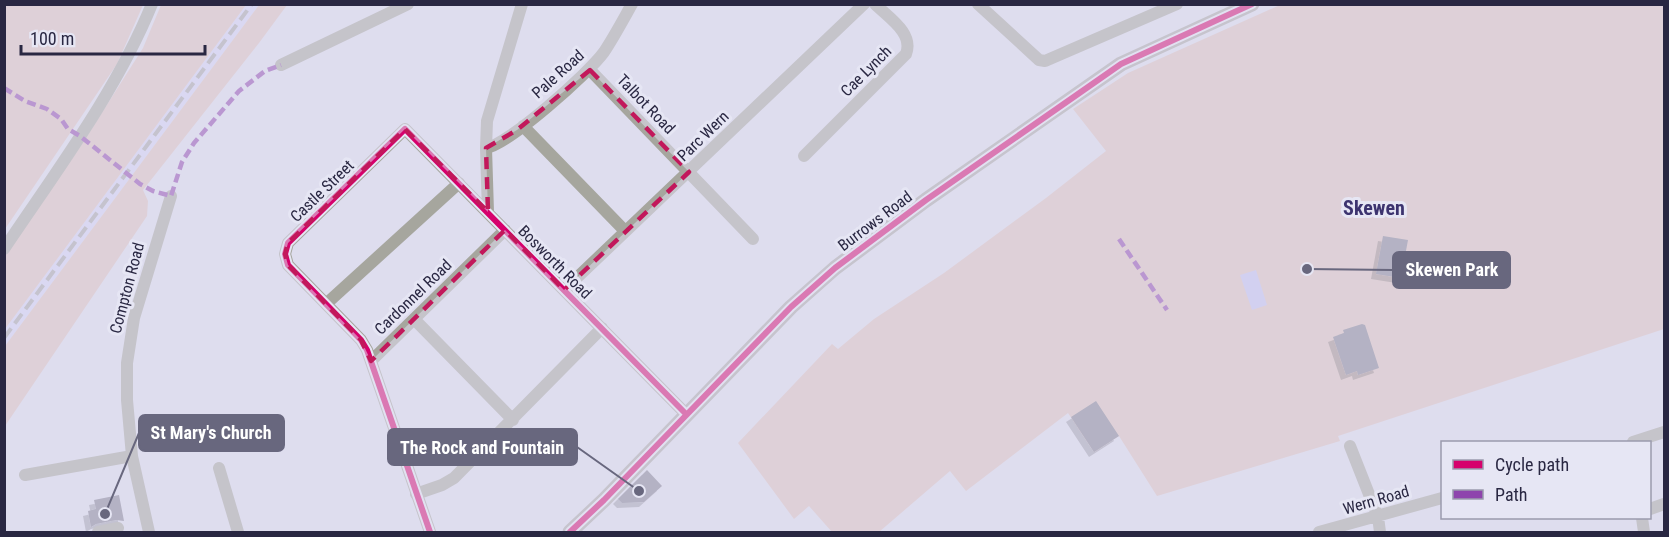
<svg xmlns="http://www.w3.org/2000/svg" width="1669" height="537" font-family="'Roboto Condensed',sans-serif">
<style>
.built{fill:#d5d3f5}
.green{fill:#dec2bc}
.water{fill:#c3c0f2}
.building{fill:#817f90;filter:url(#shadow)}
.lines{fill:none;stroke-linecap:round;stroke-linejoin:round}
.minor{stroke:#a6a69e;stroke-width:12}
.major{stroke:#a8a7a4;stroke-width:15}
.rail{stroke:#a6a5a7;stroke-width:4;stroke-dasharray:12 6;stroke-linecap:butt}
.quiet{stroke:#8e44ad;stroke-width:4.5;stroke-dasharray:9 4.5;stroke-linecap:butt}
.cycleway-casing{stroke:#e6e6f4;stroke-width:10}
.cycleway{stroke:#d6006c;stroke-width:6}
.marked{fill:none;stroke:#c2185b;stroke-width:4.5;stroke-dasharray:12 8;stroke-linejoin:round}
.labels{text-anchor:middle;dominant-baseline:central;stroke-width:6;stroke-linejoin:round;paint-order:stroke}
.street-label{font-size:16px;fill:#292742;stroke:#e6e6f4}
.quarter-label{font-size:20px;font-weight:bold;fill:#3c336f;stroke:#e6e6f4}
.leader{fill:none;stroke:#68677e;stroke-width:2}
.callout-dot{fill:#68677e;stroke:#e6e6f4;stroke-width:2}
.callout{fill:#68677e;stroke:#68677e;stroke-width:2}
.callout-label{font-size:18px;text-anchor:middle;font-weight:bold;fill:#fff}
</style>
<defs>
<filter id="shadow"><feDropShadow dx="-5" dy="5" stdDeviation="0" flood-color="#0004"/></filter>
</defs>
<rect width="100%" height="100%" fill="#deddee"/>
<path class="built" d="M246,5H259L5,346V329Z"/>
<path class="green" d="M5,4L143,5L117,64L5,229Z
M161,5H246L5,329V256L82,144L143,48Z
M259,5H287L259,43L143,190L148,201L147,216L5,426V346Z
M1280,5H1664V329L1338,436L1340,441L1157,496L1119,436L1094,452L1068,413L966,491L950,471L879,532H832L809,506L794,519L738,443L832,344L838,349L874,319L944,273L1046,198L1106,151L1073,109L1128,73Z"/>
<path class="water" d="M1256,270L1267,305L1252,310L1240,275Z"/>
<path class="building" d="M1383,236L1408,240L1401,278L1376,274Z
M1362,324L1365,325L1379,368L1358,375L1357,371L1346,375L1333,337L1344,333L1343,330Z
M1096,401L1119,436L1094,452L1071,417Z
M647,470L662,486L644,502L622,503L618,499Z
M119,495L124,521L116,520L96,524L91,527L88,511L96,509L94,500Z"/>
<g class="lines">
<path class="minor" d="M978,4L1039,60L1045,61L1177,4
M281,65L408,4
M590,70L753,239
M523,126L625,231
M486,148C508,145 589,73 604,52C614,37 623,20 632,4
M804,156L906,54C914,33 889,18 875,4
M488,212L486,148L487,121L522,4
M4,249C57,170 116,92 152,4
M564,290L864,4
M326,304L459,183
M414,319L513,420
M371,361L505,230
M1633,442L1664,432
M1350,446L1378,517L1380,532
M219,468L238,532
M25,475L132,456
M416,494L442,485L454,478L602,328
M1650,509L1664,504
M1642,518L1644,532
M98,532L118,528
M149,532L132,456L127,400V363L134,318L171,196
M430,532L367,350L361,340L288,265L285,254L288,243L405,129L686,414
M1319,532L1442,498"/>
<path class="major" d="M570,532L604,500L791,307L835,268L926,200L1121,64L1252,4"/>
<path class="rail" d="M4,338L252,4"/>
<path class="quiet" d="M4,88L25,101L47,109L61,119L68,129L80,136L140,184L153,191L171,196L182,162L194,143L239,91L265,71L281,65
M1119,239L1167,310"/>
<defs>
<path id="cycleway" d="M430,532L367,350L361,340L288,265L285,254L288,243L405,129L686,414
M570,532L604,500L791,307L835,268L926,200L1121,64L1252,4"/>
</defs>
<use href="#cycleway" class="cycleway-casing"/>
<use href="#cycleway" class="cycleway"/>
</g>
<path d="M0 0H1669V537H0ZM590,70L689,172L564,290L505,230L371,361L361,340L288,265L285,254L288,243L405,129L488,212L486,148L517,130Z" fill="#deddee" fill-opacity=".55" fill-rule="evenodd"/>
<path class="marked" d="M590,70L689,172L564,290L505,230L371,361L361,340L288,265L285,254L288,243L405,129L488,212L486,148L517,130Z"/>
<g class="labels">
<g class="street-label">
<text transform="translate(866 71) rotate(-45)">Cae Lynch</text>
<text transform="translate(558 74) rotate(-42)">Pale Road</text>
<text transform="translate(646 104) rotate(46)">Talbot Road</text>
<text transform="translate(703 136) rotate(-44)">Parc Wern</text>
<text transform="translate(322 191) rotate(-44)">Castle Street</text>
<text transform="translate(875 221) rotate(-37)">Burrows Road</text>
<text transform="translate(555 262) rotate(45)">Bosworth Road</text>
<text transform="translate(127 288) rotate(-75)">Compton Road</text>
<text transform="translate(413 297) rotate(-44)">Cardonnel Road</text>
<text transform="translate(1376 500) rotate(-16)">Wern Road</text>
</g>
<g class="quarter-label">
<text x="1374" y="208">Skewen</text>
</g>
</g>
<path class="leader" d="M1307 269L1393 270M105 514L139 433M639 491L577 447"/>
<g class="callout-dot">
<circle cx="1307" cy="269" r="6"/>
<circle cx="105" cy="514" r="6"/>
<circle cx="639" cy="491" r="6"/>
</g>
<g class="callout">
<rect x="1393" y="252" width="117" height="36" rx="6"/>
<rect x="139" y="415" width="145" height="36" rx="6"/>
<rect x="388" y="429" width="189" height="36" rx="6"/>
</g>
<g class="callout-label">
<text x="1452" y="276">Skewen Park</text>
<text x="211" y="439">St Mary's Church</text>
<text x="482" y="454">The Rock and Fountain</text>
</g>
<rect width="1669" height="537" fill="none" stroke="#292742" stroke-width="12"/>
<rect x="1441" y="441" width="210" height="78" fill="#e6e6f4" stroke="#9a9aad" stroke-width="1.5"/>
<rect x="1453" y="460" width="30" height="9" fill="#d6006c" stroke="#9a9aad" stroke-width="1.5"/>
<text x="1495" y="471" font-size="18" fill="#292742">Cycle path</text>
<rect x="1453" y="490" width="30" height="9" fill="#8e44ad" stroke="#9a9aad" stroke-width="1.5"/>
<text x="1495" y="501" font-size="18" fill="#292742">Path</text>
<path d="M21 45v9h184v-9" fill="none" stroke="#292742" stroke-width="3"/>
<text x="30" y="45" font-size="18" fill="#292742" stroke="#e6e6f4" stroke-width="4.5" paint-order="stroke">100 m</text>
</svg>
